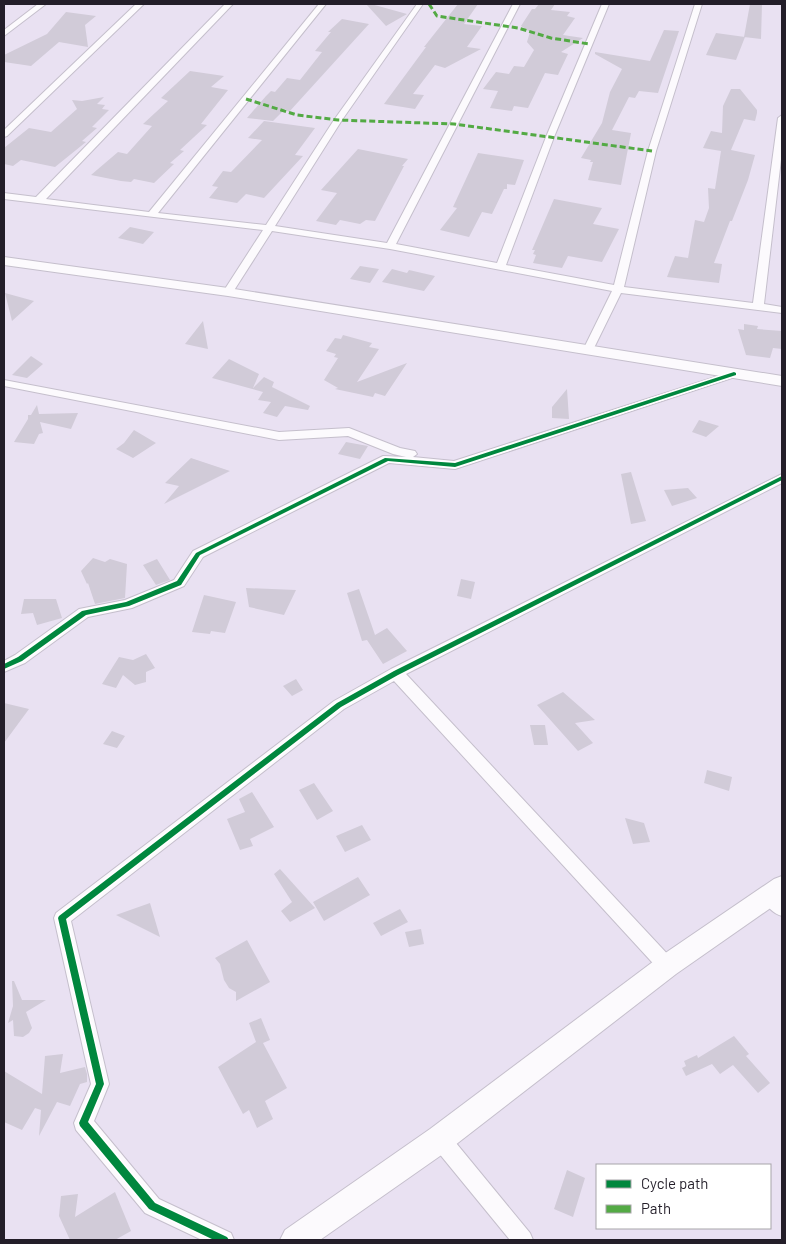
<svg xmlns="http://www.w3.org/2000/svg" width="786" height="1244" font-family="Barlow,sans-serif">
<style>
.building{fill:#d1cbd8}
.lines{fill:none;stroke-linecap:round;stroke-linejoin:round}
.street-casing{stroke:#c5bfcc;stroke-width:2}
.secondary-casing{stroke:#c5bfcc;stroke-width:2}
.street{fill:#fcfafd;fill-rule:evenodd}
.secondary{fill:#fcfafd;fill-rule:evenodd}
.quiet{stroke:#53aa44;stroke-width:3;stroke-dasharray:6 3;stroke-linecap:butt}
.cycleway-casing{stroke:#fff;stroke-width:3}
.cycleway{fill:#00873e;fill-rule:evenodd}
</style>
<rect width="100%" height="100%" fill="#e9e1f2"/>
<path class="building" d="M366,4H371L407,14L386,26Z
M458,4H478L464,24L482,26L467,47L481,49L445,68L435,65L413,94L424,95L415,109L384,104L426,47H424Z
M539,4H555L551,10L570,12L567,16L575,18L563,35L583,38L561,52L568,54L558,75L545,73L528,108L514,106L512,111L490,108L498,91L483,89L496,72L509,74L514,66L524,67L534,50L527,42L530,32L521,26L532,9H535Z
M750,4H762L761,39L744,37Z
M66,12L96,16L85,25L88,47L59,42L31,66L4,62V55L47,34Z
M342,19L369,24L289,112L285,109L273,121L247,118L266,96L271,91L275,92L287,78L300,80L322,52L315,51L331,32H328Z
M664,30L679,31L658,93L639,91L635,98L629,97L612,130L631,133L621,185L588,180L593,162H590L591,160L581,158L602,123L610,92L622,69L595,54V52L650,61Z
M716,33L745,37L736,60L706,55Z
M190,71L224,76L211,87L228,90L201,124L207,125L180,150L184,151L170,163L174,164L154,183L134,179L131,182L121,181L91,175L118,152L127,154L152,126L143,124L168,101L161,98Z
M731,89H740L757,110V113L755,121L744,119L731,150L755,155L748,180L732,221H730L714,263L722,264L719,283L667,277L675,256L688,258L695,220L704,222L709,208L708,188L715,189L721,151L703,148L711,131L722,133L723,106Z
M104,97L97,104L105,105L102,109L109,110L92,127L97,128L82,141L86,142L55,167L21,160L13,166L4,164V148L29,128L51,132L77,109L72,100L82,101Z
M264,121L315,128L295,155L303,156L264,198L246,194L237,203L209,198L218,187L212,186L223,171L231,172L262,140L248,138Z
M358,149L408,159L402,166H404L375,221L366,220L360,224L340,220L336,225L316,221L337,193L321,190Z
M478,153L524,160L515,185L507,184V189H504L492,214L482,212L469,237L440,230L457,208L453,207Z
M554,199L602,208L593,224L619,229L602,262L568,256L562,268L533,263L536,255L533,254L535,250H532Z
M130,227L154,232L143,244L118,238Z
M360,266L379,269L370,283L350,279Z
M392,269L407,273L409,270L435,276L424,291L382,282Z
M5,293L34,301L12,321Z
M203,321L208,349L185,344Z
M744,324L758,326L757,329L782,331V349L773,348L770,358L746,355L738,329L744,330Z
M343,335L372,343L369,347L379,349L357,382L407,363L385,396L375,393L373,397L335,389L338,388L324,380L338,358L334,357L336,354L326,351L335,338L341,339Z
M31,356L43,364L27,378L12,375Z
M229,359L259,374L253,388L264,377L274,382L272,387L310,406L308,410L285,406L277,417L263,413L271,402L258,400L263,392L212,378Z
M567,389L569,419L552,418V407Z
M37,405L39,414L78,413L71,429L40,422L43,433L39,434L34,444L14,442L28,419V415H31Z
M699,420L719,426L706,437L692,432Z
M134,430L156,443L133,458L116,449L124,443Z
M346,442L368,446L360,459L338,454Z
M191,458L230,471L164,504L179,486L165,483Z
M631,472L646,521L631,524L621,474Z
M688,488L697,498L672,506L664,490Z
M93,558L105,562L110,559L127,564L125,598L95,604L88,583L87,584L81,571Z
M157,559L170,580L156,585L143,565Z
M461,579L475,582L471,599L457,596Z
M246,588L296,590L284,615L249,607Z
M359,589L375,635L387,628L407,651L383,664L367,640L362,641L347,593Z
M204,595L236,602L225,633L211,631L210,634L192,632Z
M24,599H56L62,618L37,625L33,613L21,614Z
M146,654L155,668L146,672V682L135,685L123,675L116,688L102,684L119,657L133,660Z
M296,679L303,690L292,696L283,686Z
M563,692L595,720L575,723L593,743L578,751L537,705Z
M4,703L29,709L4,743Z
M530,725H545L548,745H534Z
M112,731L125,736L117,748L103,744Z
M707,770L732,777L729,791L704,783Z
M314,783L333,811L317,820L299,790Z
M252,792L274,827L250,839L253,846L240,850L227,819L245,812L239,799Z
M625,818L644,823L650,842L633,844Z
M362,825L371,840L345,852L336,836Z
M280,869L315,908L290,922L281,911L292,902L274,874Z
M358,877L370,895L324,921L313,902Z
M150,903L160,937L116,915Z
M400,909L408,922L381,936L373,923Z
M421,929L424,944L409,947L405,932Z
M247,940L270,982L236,1001V992L229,988L224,980L220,964L215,958Z
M12,981H14L22,1000H46L26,1012L32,1028L29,1033L23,1037L14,1036L13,1020L8,1023L13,1006Z
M261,1018L270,1040L263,1043L287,1088L265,1101L273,1119L257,1128L249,1110L243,1114L218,1067L256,1042L249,1023Z
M734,1036L749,1054L746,1056L770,1083L758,1093L733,1065L720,1074L712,1064L686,1076L682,1068L686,1066L684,1061L697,1055L698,1058Z
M63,1054L60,1073L85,1067L87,1074V1082L80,1084L70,1106L57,1102L39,1136L41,1110L35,1108L22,1130L4,1122V1071L42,1094L45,1056Z
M567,1170L585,1178L573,1217L554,1209Z
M115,1192L131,1231L115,1240H70L59,1216L61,1196L78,1194L75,1217Z"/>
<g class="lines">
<defs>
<path id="street" d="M38,4H46L4,36V30Z
M136,4H144L7,136L4,137V130Z
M225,4H233L46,199L149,212L319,4H326L158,213L266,225L334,120L417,4H423L342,120L275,226L387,243L513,4H520L396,244L497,263L546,137L602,4H609L554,137L506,265L614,285L648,151L695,4H702L656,151L624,287L753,303L778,118L782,115V151L764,304L782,307V313L621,293L593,350L588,353L583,350L612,291L390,249L272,231L233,292L228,295L223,292L263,230L4,199V193L36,197Z
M734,371L740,374L738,376L455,469L389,463L203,557L184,586L132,608L88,617L25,663L4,672V661L15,655L79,609L125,600L174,580L193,551L383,456L406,457L393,454L348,436L279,440L4,386V380L279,432L349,428L400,448L415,451L417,454L413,457L454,461Z
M782,474V483L406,674L673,960L676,966L673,972L667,974L661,972L394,681L344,709L71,921L109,1084L94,1121L159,1199L231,1233L234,1240H202L145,1213L76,1130L74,1123L91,1084L54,918L56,913L334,701L391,669Z
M769,889L775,891L782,898V916C773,914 765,905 761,896L763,891Z
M440,1129L447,1132L530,1233L533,1240H510L433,1146L430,1139L433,1132Z"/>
<path id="secondary" d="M4,257L228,288L782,376V386L228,296L4,265Z
M782,876V900L676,974L450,1149L320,1240H280L285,1230L430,1129L658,958L774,879Z"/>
</defs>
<use href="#street" class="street-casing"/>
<use href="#secondary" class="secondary-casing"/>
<use href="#street" class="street"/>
<use href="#secondary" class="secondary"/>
<path class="quiet" d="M429,4L437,16L518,28L551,38L589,44
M246,99L297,115L338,120L454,124L652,151"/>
<defs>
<path id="cycleway" d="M734,372L736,373V375L455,467L388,461L200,555L181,585L129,606L86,615L22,661L4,669V664L18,657L82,611L126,602L177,581L196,553L385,458L455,463Z
M782,476V480L398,675L341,707L66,919L104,1084L88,1122L155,1203L227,1237L229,1240H214L149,1209L80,1126L79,1123L96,1084L58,918L59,916L337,703L394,671Z"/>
</defs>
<use href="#cycleway" class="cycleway-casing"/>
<use href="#cycleway" class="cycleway"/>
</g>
<rect width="786" height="1244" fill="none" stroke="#231e29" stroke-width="10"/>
<rect x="596" y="1164" width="175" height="65" fill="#ffffff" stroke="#a7a5a9"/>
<rect x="606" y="1180" width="25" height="8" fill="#00873e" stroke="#a7a5a9"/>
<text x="641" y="1189" font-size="15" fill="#231e29">Cycle path</text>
<rect x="606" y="1205" width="25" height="8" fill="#53aa44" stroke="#a7a5a9"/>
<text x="641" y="1214" font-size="15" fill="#231e29">Path</text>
</svg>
